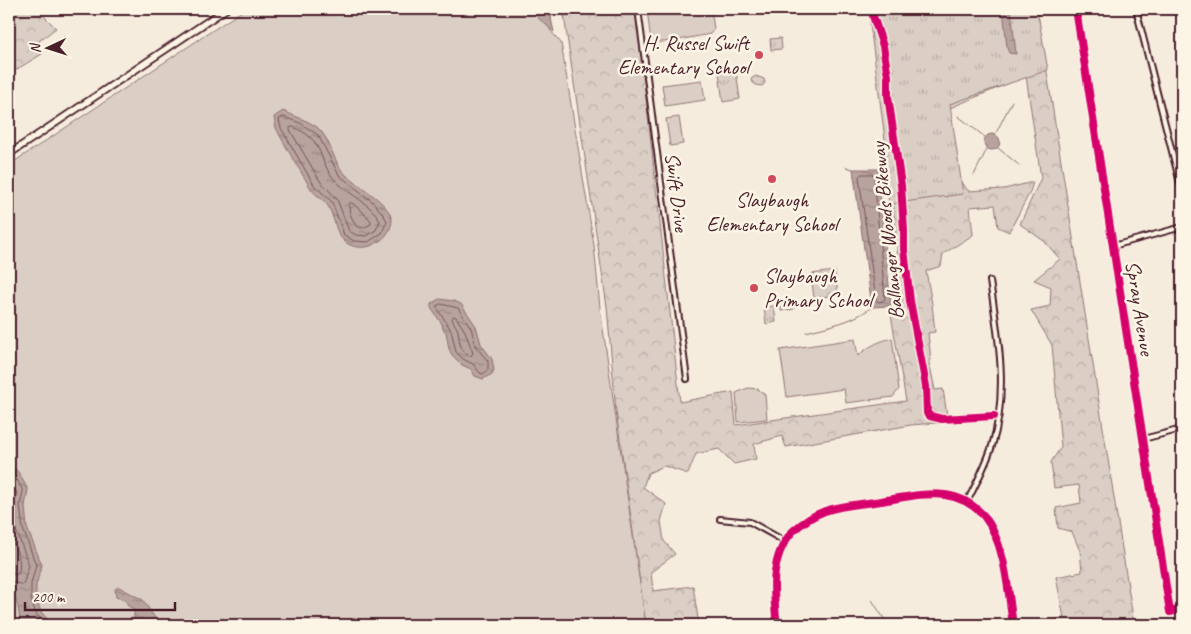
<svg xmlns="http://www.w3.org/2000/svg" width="1191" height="634" font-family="Caveat,sans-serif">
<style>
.grass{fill:#dbcec4;stroke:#927678}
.forest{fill:url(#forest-crowns);stroke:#927678}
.park{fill:url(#park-tufts);stroke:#927678}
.garden{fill:url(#garden-dots);stroke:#927678}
.water{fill:url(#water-ripples);stroke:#8c6e70}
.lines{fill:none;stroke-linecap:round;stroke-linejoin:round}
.shore{stroke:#765459;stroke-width:1}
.stream{stroke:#8c6e70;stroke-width:1}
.minor-casing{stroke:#4a1f2b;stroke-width:8}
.secondary-casing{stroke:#4a1f2b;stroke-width:9}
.minor{stroke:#fcf5e5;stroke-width:4}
.secondary{stroke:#fcf5e5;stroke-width:5.5}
.cycleway-casing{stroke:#fcf5e5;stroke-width:11}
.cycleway{stroke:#d6006c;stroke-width:8}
.poi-dot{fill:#d1495b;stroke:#fcf5e5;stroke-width:2}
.labels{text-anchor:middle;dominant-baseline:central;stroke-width:5;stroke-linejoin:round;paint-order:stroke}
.poi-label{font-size:21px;fill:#4a1f2b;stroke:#fcf5e5;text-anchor:end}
.street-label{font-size:21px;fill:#4a1f2b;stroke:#fcf5e5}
</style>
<defs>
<pattern id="forest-crowns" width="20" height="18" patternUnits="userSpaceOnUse" patternTransform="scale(1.25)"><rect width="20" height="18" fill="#dbcec4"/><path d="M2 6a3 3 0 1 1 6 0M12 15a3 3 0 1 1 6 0" fill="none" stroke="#bdb0a9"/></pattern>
<pattern id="park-tufts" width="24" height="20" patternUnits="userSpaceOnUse" patternTransform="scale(1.25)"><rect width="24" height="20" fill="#dbcec4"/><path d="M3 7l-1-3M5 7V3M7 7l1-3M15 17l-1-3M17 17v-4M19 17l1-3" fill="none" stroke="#bdb0a9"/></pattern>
<pattern id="garden-dots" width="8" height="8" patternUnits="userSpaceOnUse" patternTransform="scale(1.25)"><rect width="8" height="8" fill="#dbcec4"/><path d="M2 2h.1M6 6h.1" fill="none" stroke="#bdb0a9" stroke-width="1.8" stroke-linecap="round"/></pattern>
<pattern id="water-ripples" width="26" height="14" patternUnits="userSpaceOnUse" patternTransform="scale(1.25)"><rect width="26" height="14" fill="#b8a39e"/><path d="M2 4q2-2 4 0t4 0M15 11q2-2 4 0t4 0" fill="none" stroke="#988481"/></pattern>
</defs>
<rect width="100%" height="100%" fill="#f5ecde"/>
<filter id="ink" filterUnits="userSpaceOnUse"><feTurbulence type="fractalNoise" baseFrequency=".02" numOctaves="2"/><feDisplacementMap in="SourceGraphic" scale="10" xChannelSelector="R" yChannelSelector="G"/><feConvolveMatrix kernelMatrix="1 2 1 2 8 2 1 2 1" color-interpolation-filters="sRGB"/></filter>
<g filter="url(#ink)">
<path class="grass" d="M245,9H552L550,30L561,43L594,245L600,308L646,625H9V165Z
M647,9H711L714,29L710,34L673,41L651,43Z
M702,80L705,100L665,106L662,85Z
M679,117L683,144L670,146L666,119Z
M892,338L899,389L893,397L846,403L844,389L787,397L780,350L855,339L858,356C869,346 877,342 892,338Z
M748,388L758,389L765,395L767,419L738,422L736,393Z"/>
<path class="forest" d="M9,9H37L56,28L38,42L42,54L14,71L9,65Z
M563,9H636L680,402L733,392L736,425L906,401L891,315L903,317L890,170L958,176L968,191L1004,189L1033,182L1030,192L1009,232L998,227L995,205L970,207L973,235L943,254L941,266L926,271L932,304L935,332L928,333L931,360L929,361L935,390L943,389L948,422L911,425L786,447L782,436L754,444L756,459L734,464L719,449L696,454L688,474L664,466L648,473L643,487L666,504L661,521L664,541L675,554L651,572L653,591L693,586L699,625H646L616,411L607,307Z
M1037,9L1133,618L1140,625H1057L1056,619L1064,618L1056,577L1082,572L1080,551L1072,532L1058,528L1056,508L1081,503L1079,485L1054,488L1051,462L1061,447L1052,345L1031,310L1050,306L1051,287L1034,280L1060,259L1044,241L1020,224L1041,178L1026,76L950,108L944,74Z"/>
<path class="park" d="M868,9H1037L1048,70L950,104L963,194L889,204L884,156L887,155Z
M781,38L782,49L771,50L770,39Z
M736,71L740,99L723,102L719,73Z
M835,271L838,295L814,298L811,274Z
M793,301L794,309L781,311L780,302Z
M774,306L776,322L766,324L764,307Z"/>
<path class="garden" d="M756,76L764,79L765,83L762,86L756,85L751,81L752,78Z"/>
<path class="water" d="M540,9H549L554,32L536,16L535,12Z
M1003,9H1011L1016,54L1009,53L1007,48Z
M283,111C294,116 307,120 317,127C332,140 332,162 346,175C359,187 389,202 392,220C392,227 387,236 381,240C373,246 367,248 357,247C334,243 337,221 328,206C324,199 314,195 310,187C298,167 286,148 276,128L274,117Z
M984 142a8 8 0 1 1 16 0a8 8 0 1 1-16 0Z
M853,169H878L891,306L872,307Z
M439,299L454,301L461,304L476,326L481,344L492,359L494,370L492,374L483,379L475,376L471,369L462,365L452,355L449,349L446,332L443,329L442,324L431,308V304Z
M9,462L19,473L28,490L25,506L27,528L42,565L36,585V598L41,612L53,625H20C19,610 19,603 9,590Z
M119,587L143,600L155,618L158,625L134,624V609L128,606L126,601L116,597L115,589Z"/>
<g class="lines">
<path class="shore" d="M284,117L300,123L318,135L339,175L373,202L383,214L387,221L382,233L368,242L354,241L344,235L332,202L314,185L281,128L279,120Z
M293,127C327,140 316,162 337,182C351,196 371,203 380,221L376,230L366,236L356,235L349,231L337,199L320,181L290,130V128Z
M862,174H872L874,176L885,299L883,301L878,302L876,300L859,177Z
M349,203H352L363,212L371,221V224L363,228L356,226L350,214Z
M441,304L458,308L471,328L476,347L488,361V370L483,374L480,373L473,364L463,359L456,352L451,330L437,308V306Z
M454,316L456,317L465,331L473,353L471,356C459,353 460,341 458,331C457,327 454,324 452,319Z
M9,469L15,476L23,491L20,506L23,529L36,565L31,584V599L36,614L46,625
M9,478L17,493L13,506L16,530L29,565L23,585L9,581
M9,530C12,546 24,558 18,574H9"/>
<path class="stream" d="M958,116L985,137
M995,135L1012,101
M998,148L1020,166
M846,167L853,169
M974,175L987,149
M806,332C829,326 853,322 872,307
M872,600L888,625"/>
<defs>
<path id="minor" d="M638,9L687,379
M1076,9L1170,612L1182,609
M1136,9L1182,191
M1113,246L1182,227
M1143,439L1182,429
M967,502C976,484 986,465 992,446C1009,391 998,336 990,281
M720,519L750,522L786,542
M777,625C773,593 769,557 793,531C802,523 814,515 825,511C842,505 863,504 881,501C901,498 925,492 945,495C960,497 974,505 984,516C1006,544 1008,592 1013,625"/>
<path id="secondary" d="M9,154L226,9"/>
</defs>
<use href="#minor" class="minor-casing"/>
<use href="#secondary" class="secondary-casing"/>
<use href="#minor" class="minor"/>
<use href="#secondary" class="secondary"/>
<defs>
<path id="cycleway" d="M875,9L873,16L883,46L888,76V96L901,185L904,230V249L910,301L926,386L927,413L930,416L942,419L994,416
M1076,9L1170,612L1182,609
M777,625C773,593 769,557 793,531C802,523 814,515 825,511C842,505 863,504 881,501C901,498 925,492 945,495C960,497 974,505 984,516C1006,544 1008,592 1013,625"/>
</defs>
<use href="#cycleway" class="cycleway-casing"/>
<use href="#cycleway" class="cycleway"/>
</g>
</g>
<g class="poi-dot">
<circle cx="759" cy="55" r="5"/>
<circle cx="772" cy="179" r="5"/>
<circle cx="754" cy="288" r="5"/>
</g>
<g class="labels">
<g class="poi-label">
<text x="749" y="43">H. Russel Swift<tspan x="749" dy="24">Elementary School</tspan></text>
<text x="772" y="200" text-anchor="middle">Slaybaugh<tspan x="772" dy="24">Elementary School</tspan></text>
<text x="764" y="276" text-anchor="start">Slaybaugh<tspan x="764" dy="24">Primary School</tspan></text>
</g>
<g class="street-label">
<text transform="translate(677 192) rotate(83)">Swift Drive</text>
<text transform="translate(887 231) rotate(-96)">Ballanger Woods Bikeway</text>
<text transform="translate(1140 308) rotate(81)">Spray Avenue</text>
</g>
</g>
<rect width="1191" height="634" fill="none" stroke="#fcf5e5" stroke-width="30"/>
<rect x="15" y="15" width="1161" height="604" fill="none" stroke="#4a1f2b" stroke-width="2" filter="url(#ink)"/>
<g transform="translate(48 48) rotate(266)" stroke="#fcf5e5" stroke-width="4" paint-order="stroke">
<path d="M0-4L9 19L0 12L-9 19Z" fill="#4a1f2b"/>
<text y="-8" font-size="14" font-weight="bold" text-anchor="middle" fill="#4a1f2b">N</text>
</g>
<path d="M25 602v8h150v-8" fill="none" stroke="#4a1f2b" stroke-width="2.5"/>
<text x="32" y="602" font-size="15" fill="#4a1f2b" stroke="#fcf5e5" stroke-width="4" paint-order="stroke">200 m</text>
</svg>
